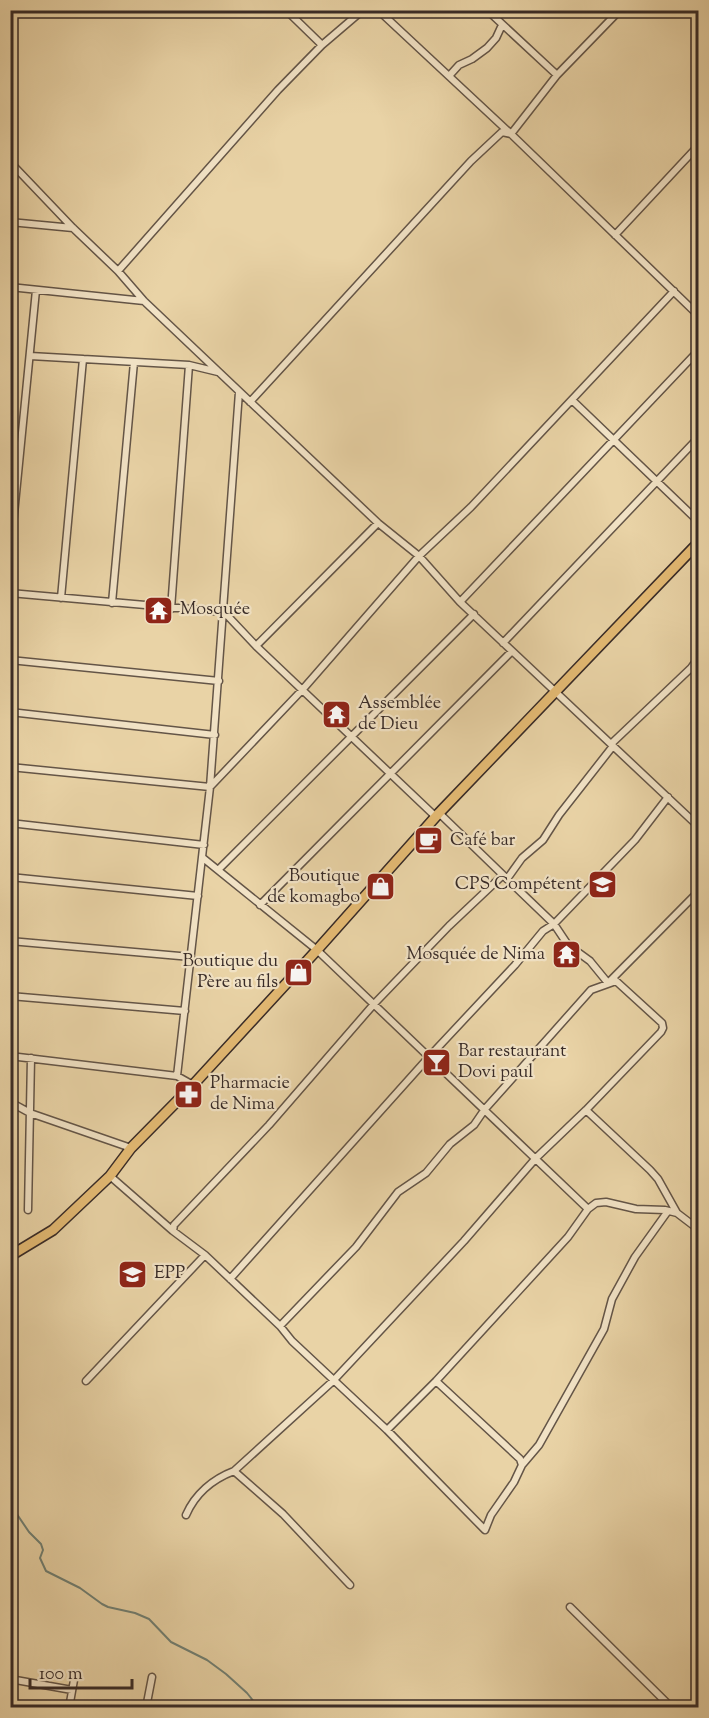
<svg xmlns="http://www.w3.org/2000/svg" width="709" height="1718" font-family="'Sorts Mill Goudy',serif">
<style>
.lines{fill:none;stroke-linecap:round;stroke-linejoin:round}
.stream{stroke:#718074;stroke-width:2}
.minor-casing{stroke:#645547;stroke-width:9}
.primary-casing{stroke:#382b27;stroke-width:12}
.minor{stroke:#f1e2c5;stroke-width:6}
.primary{stroke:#e4ba73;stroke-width:9}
.labels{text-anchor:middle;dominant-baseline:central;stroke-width:4.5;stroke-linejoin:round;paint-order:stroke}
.poi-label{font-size:18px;fill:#382b27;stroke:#f1e2c5;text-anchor:start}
</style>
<rect width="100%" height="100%" fill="#e9d3a6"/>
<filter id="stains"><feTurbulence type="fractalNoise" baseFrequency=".00333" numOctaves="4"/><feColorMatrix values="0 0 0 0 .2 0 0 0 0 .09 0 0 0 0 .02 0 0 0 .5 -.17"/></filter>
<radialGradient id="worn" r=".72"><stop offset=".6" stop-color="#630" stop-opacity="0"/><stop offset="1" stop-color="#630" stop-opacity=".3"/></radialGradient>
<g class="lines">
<path class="stream" d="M10,1504L29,1532L41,1544L43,1550L40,1558L46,1571L80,1588L102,1604L108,1607L135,1613L149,1619L171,1642L207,1660L226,1674L247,1693L259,1708"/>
<defs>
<path id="minor" d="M286,10L322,45
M378,10L511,134L698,315
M487,10L557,75
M449,76L459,65L472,59L487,48L496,38L502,25
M10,162L73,228L118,271L144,301L378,523L419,556L460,602L698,826
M10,222L73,228
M615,235L698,146
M118,271L278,90L322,45L363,10
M10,287L144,301
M30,356L189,365L218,372
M572,400L698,521
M250,402L471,161L502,132L511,134L557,75L620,10
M10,555L36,290
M10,593L224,612L256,646L436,817
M61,598L83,359
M460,602L698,351
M112,603L134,362
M171,609L189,365
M503,643L698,438
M256,646L378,523
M10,660L219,681
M10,712L215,735
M611,744L691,668L698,658
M10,767L210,787L303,689L419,556L471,507L674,291
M10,823L204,845
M203,858L317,950L588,1209
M218,870L474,614
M503,875L554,924L635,840L668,797
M10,877L198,896
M507,879L522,858L543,840L559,815L613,746
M260,905L512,651
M10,941L191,957
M10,996L185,1011
M10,1056L177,1076L193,1085
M177,1076L210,787L239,392
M10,1102L30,1113L131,1148
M586,1110L650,1170L658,1179L677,1213
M110,1176L173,1231L205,1255L280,1326L292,1341L387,1430L485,1530L491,1515L514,1482L522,1465L539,1445L604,1329L612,1299L635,1257L668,1211
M28,1210L31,1058
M173,1231L174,1225L269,1125L374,1004L449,926L503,875L439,813
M230,1279L428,1058L515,965L543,931L554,924L568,945L590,961L608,983L698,892
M86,1381L205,1255
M436,1381L520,1459L522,1465
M387,1430L436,1381L568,1237L588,1209L596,1203L606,1202L636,1209L665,1210L677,1213L698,1229
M234,1471L283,1514L350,1585
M186,1515C195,1494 213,1479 234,1471L333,1381L464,1241L536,1158L586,1110L661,1032L663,1028L662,1023L616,981L591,990L485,1109L474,1125L450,1144L426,1173L398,1192L356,1247L280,1326
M570,1607L672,1708
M10,1679L72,1690
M69,1708L74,1680
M146,1708L152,1677"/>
<path id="primary" d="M10,1256L53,1230L110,1176L131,1148L193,1085L317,950L439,813L698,543"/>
</defs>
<use href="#minor" class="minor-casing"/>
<use href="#primary" class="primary-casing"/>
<use href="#minor" class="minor"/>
<use href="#primary" class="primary"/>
</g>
<defs>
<symbol id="temple-square" viewBox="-11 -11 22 22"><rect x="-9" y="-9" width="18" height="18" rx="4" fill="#8f2418" stroke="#f1e2c5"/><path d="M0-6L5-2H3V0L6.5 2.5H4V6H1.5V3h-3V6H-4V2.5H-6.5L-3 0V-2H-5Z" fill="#fff"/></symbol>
<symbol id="cafe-square" viewBox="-11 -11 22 22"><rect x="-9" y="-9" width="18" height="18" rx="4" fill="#8f2418" stroke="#f1e2c5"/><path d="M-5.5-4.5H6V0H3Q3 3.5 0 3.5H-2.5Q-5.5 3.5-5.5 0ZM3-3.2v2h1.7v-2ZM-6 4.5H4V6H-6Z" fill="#fff"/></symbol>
<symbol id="school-square" viewBox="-11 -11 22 22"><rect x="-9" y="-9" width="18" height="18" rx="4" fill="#8f2418" stroke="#f1e2c5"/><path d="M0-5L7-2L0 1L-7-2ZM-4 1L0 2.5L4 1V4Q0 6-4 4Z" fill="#fff"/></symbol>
<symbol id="shop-square" viewBox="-11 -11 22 22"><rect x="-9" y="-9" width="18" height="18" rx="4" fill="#8f2418" stroke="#f1e2c5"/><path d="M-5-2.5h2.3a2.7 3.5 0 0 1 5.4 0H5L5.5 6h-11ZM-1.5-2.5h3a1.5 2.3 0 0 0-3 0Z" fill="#fff"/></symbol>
<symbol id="bar-square" viewBox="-11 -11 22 22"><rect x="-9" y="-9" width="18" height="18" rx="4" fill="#8f2418" stroke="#f1e2c5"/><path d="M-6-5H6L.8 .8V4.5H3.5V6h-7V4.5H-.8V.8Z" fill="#fff"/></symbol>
<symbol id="pharmacy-square" viewBox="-11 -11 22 22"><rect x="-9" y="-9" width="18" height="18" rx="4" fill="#8f2418" stroke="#f1e2c5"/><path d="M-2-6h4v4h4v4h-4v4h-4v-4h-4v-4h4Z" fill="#fff"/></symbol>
</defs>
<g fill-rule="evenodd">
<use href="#temple-square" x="142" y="594" width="33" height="33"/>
<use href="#temple-square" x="320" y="698" width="33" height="33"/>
<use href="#cafe-square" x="412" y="824" width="33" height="33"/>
<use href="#school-square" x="586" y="868" width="33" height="33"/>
<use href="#shop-square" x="364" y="870" width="33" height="33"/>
<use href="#temple-square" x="550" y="938" width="33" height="33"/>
<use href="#shop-square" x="282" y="956" width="33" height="33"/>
<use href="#bar-square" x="420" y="1046" width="33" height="33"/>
<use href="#pharmacy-square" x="172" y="1078" width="33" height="33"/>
<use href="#school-square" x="116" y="1258" width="33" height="33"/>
</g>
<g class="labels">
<g class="poi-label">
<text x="180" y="610">Mosquée</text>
<text x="358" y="704">Assemblée<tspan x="358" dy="21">de Dieu</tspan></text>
<text x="450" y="841">Café bar</text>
<text x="360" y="877" text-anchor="end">Boutique<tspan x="360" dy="21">de komagbo</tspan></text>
<text x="582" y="885" text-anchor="end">CPS Compétent</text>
<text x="545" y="955" text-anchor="end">Mosquée de Nima</text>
<text x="278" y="962" text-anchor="end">Boutique du<tspan x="278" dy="21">Père au fils</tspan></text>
<text x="458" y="1052">Bar restaurant<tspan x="458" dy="21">Dovi paul</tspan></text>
<text x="210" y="1084">Pharmacie<tspan x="210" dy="21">de Nima</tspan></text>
<text x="154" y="1274">EPP</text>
</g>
</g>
<rect width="709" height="1718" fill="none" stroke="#e9d3a6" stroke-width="36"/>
<rect x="12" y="12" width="685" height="1694" fill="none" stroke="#382b27" stroke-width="3"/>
<rect x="18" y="18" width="673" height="1682" fill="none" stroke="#382b27" stroke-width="1.5"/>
<path d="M30 1679v9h102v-9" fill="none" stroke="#382b27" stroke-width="3"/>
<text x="39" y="1679" font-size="18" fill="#382b27" stroke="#f1e2c5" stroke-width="4.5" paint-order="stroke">100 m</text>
<rect width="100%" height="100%" filter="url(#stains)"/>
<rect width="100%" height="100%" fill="url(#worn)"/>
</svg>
